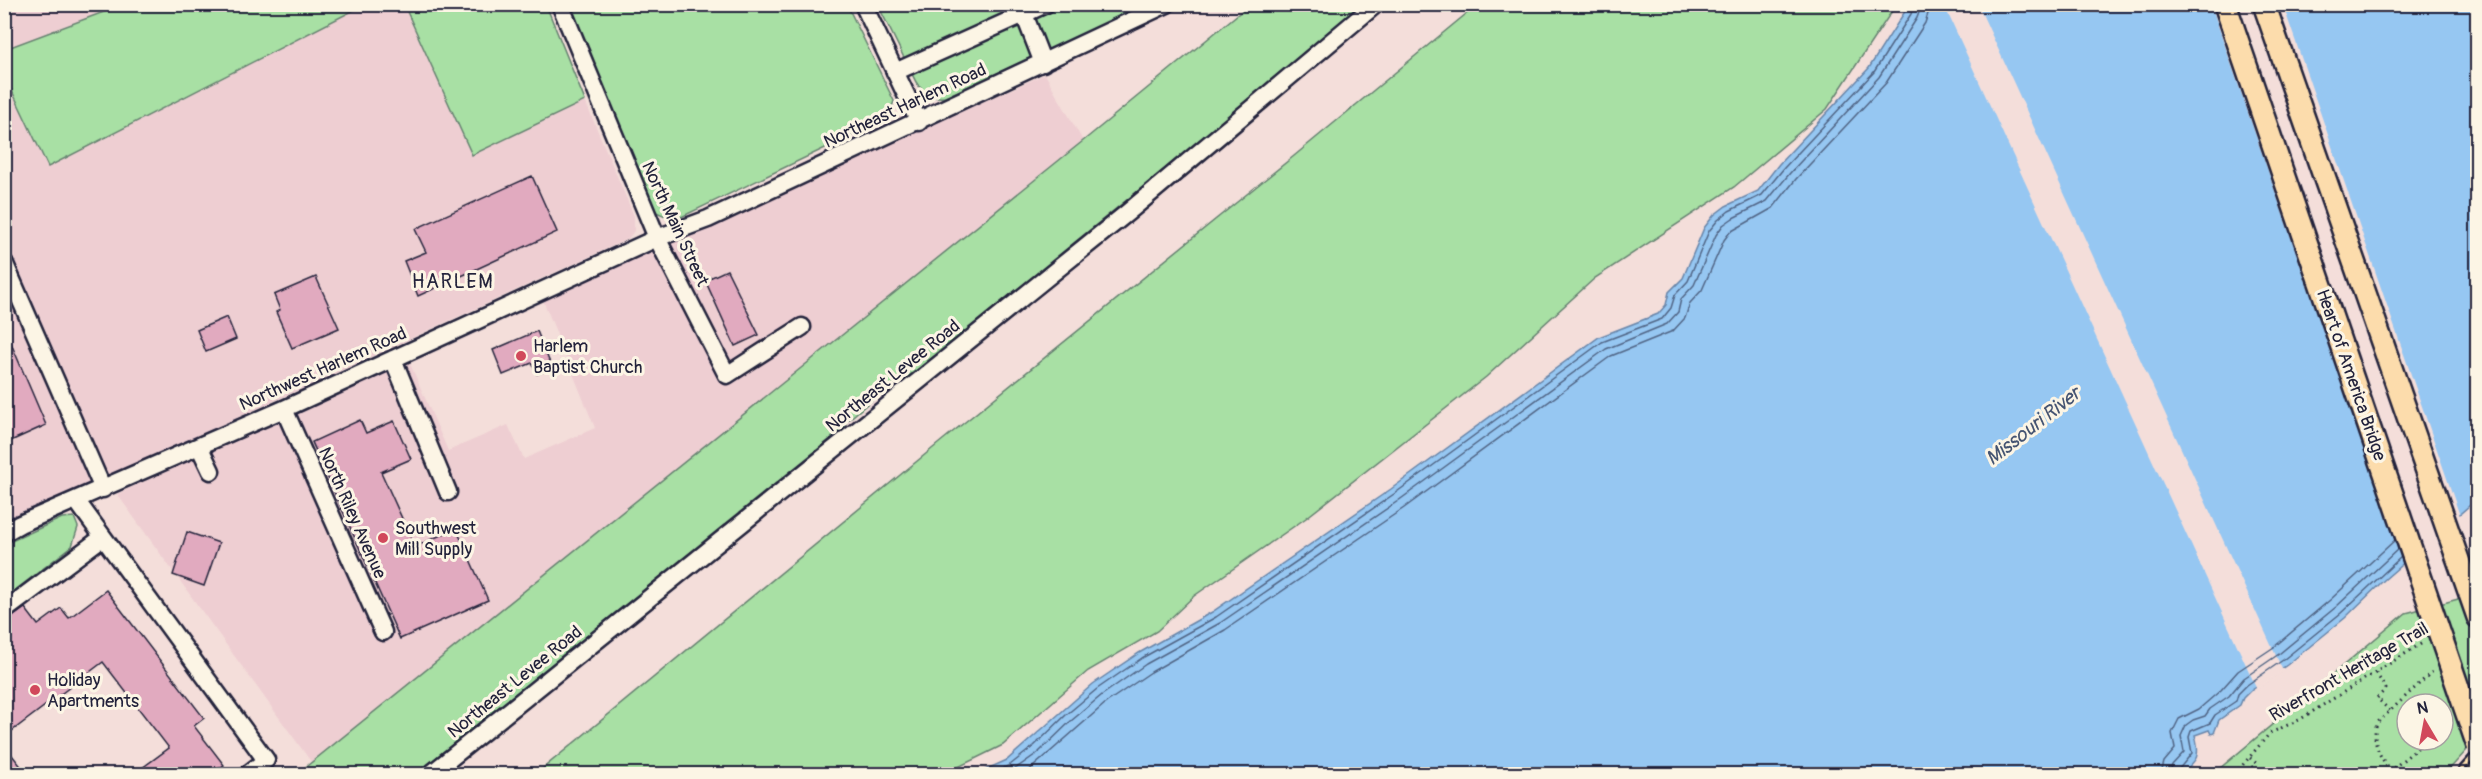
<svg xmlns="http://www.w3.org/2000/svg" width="2482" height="779" font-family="Pangolin,sans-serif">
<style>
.built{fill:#eeced2}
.green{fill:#a8e0a4;stroke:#658170;stroke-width:1.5;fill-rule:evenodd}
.water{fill:#96c7f2;stroke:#6885a9;stroke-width:1.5}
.pier{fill:#f4deda}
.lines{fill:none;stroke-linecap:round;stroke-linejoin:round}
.shore{stroke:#506484;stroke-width:1.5}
.building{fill:#e1aabf;stroke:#22223b;stroke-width:1.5}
.minor-casing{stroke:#22223b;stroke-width:21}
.major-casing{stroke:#22223b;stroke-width:26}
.path{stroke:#22223b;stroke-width:3;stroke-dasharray:1.5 4.5;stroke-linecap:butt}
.minor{stroke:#fcf5e5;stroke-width:16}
.major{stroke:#fcdcac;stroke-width:21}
.tram{stroke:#22223b;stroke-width:1.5}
.major-bridge-casing{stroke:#22223b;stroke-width:26;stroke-linecap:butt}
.major-bridge{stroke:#fcdcac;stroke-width:21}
.poi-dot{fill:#d1495b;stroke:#fcf5e5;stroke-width:2}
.labels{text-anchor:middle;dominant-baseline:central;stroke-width:6;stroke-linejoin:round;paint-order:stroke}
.street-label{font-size:18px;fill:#22223b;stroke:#fcf5e5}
.poi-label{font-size:18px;fill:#22223b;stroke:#fcf5e5;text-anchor:start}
.neighbourhood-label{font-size:20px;letter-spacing:1.5px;fill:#22223b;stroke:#fcf5e5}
.water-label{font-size:20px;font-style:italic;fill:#455472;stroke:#fcf5e5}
</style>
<rect width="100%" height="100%" fill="#f4deda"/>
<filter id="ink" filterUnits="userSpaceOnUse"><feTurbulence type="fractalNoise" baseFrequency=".0167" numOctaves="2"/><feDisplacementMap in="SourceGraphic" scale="12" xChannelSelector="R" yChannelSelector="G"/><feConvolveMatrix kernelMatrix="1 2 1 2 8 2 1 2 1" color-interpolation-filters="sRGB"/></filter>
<g filter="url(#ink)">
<path class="built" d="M5,5H125L5,49Z
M364,5H404L472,154L585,101L634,216V231L628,239L5,524L4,76L48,167Z
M1045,74L1083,141L312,763L117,494L408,359L448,451L508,425L524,459L595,428L543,300Z"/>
<path class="green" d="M125,4H364V5L48,167L5,76V49Z
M404,5H546L585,101L472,155Z
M569,5H847L894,101L888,118L675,220L656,212Z
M878,5H1135L1129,13L945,97C930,98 924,94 916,82Z
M1249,5H1366L902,383L890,385L847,421L844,428L416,774H297L1083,141Z
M1477,5H1896L1827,109L1734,187L1595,278L1486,377L1306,518L1194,596L1157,631L1088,671L1003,745L944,774H536L944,439L1294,156Z
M74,517L78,527L72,546L5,598V544L62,518Z
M2477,594V739L2445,774H2213L2406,613ZM2407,704H2443V740H2407Z"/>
<path class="water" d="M1909,5H2477V499L2384,580L2345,618L2287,665L2252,689L2243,698L2240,705L2219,720L2214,733L2211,734L2209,730L2195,735C2201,757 2197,760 2181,774H976L1007,760L1093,684L1139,653L1212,612L1391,489L1599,337L1658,314L1666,305L1669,292L1683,278L1704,228L1714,215L1726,206L1758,191L1779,164L1869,68Z"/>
<path class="pier" d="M1944,5H1978L2283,671L2257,689Z
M2211,5H2283L2460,516L2404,566Z"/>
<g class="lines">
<path class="shore" d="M990,774L1010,765L1034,746L1066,715L1097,689L1142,658L1216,617L1394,494L1602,342L1662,319L1671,308L1675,295L1688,281L1709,231L1718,220L1729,211L1762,195L1784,168L1874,72L1911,14L1914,4
M1008,774L1039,752L1071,721L1102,695L1146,664L1220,623L1398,501L1606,349L1667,324L1678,312L1681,299L1694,285L1716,235L1723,225L1733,218L1767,201L1790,173L1879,77L1917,18L1922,4
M1025,774L1107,702L1151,672L1225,630L1404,508L1611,356L1673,331L1685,318L1690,303L1702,290L1724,240L1730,232L1773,208L1796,179L1886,83L1925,23L1931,4
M2161,774L2164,762L2175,749L2172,733L2179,719L2199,709L2221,690L2238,671L2274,647L2330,600L2395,540
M2170,774L2172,765L2184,752L2181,736L2186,725L2193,720L2205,716L2210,709L2229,696L2244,678L2279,654L2336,607L2398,549
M2178,774L2179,769L2192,753L2189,737L2191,731L2210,723L2215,715L2236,701L2238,694L2247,685L2283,660L2341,613L2401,557"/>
</g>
<path class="building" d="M532,176L557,232L418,296L404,261L426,252L415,229Z
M727,270L759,335L735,346L705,280Z
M316,277L339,328L292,348L276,312L280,310L274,295Z
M227,317L236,339L206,352L197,330Z
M4,327L46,425L4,444Z
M537,331L552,368L537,374L532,363L503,375L493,350Z
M360,420L366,433L394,421L411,459L381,472L415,547L456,528L488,600L400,639L312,442Z
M187,532L219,543L204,586L173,575Z
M106,590L204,718L194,726L224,765L211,774H134L169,748L103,662L4,737V623L25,608L38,625L61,608L69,618Z
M4,745L27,774H4Z"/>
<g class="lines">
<defs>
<path id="minor" d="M560,4L657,238L727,375L802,327
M863,4L919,122
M1024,14L1043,63
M895,72L1046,4
M4,262L103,489
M393,359L448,492
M284,409L383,632
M199,446L211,471
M76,500L266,760L248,774
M4,533L20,524L284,409L657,238L708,219L1167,4
M4,611L103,537
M431,774L1127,213L1376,4"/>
<path id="major" d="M2264,4L2478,617
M2469,774L2478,764"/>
</defs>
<use href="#minor" class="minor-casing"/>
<use href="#major" class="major-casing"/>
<path class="path" d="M2376,673L2386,689L2377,698L2390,711
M2443,727L2450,722
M2427,740L2390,771C2379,755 2371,741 2377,723L2432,672
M2250,758L2256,763L2250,770L2254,774
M2235,774L2270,733L2299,720L2424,642"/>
<use href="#minor" class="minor"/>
<use href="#major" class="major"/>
<path class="tram" d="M2461,774L2478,756
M2476,774L2478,773"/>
<defs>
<path id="major-bridge" d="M2225,4L2478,746"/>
</defs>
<use href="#major-bridge" class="major-bridge-casing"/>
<use href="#major-bridge" class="major-bridge"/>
</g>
</g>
<g class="poi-dot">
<circle cx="521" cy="356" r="6"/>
<circle cx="383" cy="538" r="6"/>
<circle cx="35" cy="690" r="6"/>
</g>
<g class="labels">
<g class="street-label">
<text transform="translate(905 106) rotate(-25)">Northeast Harlem Road</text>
<text transform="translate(675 224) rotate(65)">North Main Street</text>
<text transform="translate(323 369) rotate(-24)">Northwest Harlem Road</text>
<text transform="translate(2351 375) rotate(71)">Heart of America Bridge</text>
<text transform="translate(893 376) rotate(-39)">Northeast Levee Road</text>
<text transform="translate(352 513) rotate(66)">North Riley Avenue</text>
<text transform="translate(2349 672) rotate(-30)">Riverfront Heritage Trail</text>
<text transform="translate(515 682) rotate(-39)">Northeast Levee Road</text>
</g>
<g class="poi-label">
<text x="533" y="346">Harlem<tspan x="533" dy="21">Baptist Church</tspan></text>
<text x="395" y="528">Southwest<tspan x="395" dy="21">Mill Supply</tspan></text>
<text x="47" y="680">Holiday<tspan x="47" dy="21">Apartments</tspan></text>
</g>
<g class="neighbourhood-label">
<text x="453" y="281">HARLEM</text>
</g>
<g class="water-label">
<text transform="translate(2033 426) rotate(-38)">Missouri River</text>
</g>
</g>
<rect width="2482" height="779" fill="none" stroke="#fcf5e5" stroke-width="24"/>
<rect x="12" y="12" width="2458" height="755" fill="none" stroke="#22223b" stroke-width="2" filter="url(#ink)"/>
<g transform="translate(2425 722) rotate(350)"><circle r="28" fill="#fcf5e5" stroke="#a5a1a1" stroke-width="1.5"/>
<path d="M0-4.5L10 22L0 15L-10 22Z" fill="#d1495b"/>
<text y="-9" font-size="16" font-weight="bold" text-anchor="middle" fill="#22223b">N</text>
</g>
</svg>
